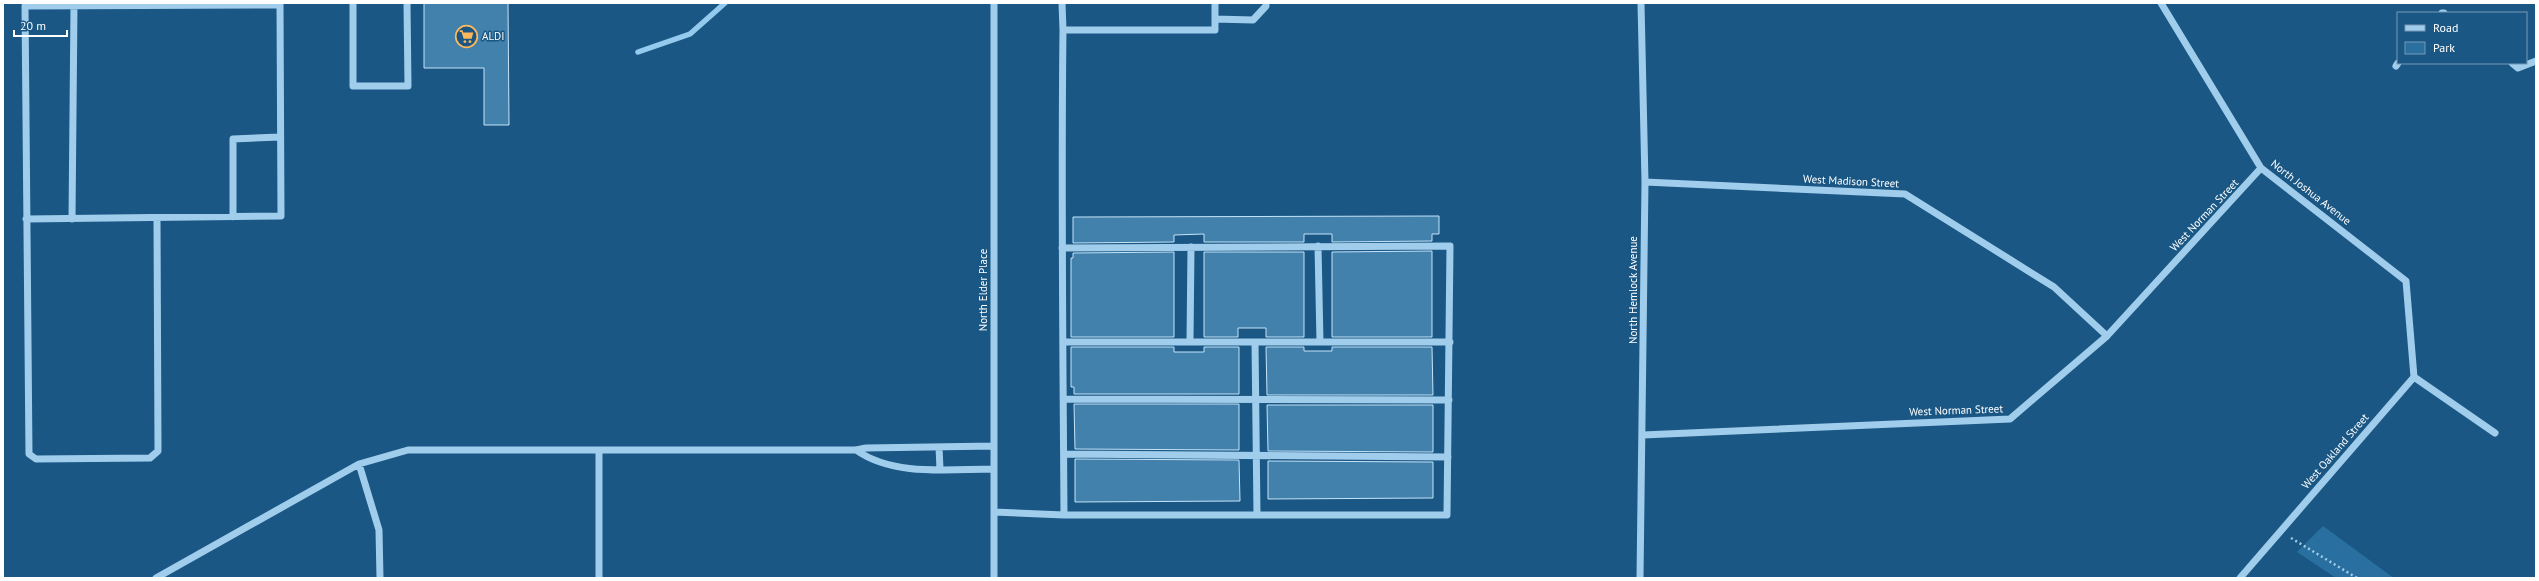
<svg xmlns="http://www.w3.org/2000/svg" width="2539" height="581" font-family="'PT Sans',sans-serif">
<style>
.green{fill:#2970a1}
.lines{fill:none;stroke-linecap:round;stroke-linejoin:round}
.stream{stroke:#93caed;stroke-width:5.5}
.building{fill:#4381ad;stroke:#c5e4f8}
.path{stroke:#a0cdeb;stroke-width:2.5;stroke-dasharray:2 3;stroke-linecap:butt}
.minor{stroke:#a0cdeb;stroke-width:7}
.labels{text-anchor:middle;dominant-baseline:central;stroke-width:3;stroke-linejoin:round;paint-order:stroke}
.poi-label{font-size:11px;fill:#fff;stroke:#1a5784;text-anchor:start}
.street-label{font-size:11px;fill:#fff;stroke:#1a5784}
</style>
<rect width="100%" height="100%" fill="#1a5784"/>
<path class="green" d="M2323,526L2391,576L2395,578H2336L2297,552Z"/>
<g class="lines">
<path class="stream" d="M638,52L690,34L725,3"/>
</g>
<path class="building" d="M424,3H508L509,125H484V68H424Z
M1439,216V234H1432V241L1332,242V234H1304V242H1204V234L1174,235V242L1073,243V217Z
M1432,251V337H1332V252Z
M1174,252V337H1071V258H1073V253Z
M1204,252H1304V337H1266V328H1238V337H1204Z
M1071,347H1174V352H1204V347H1239V394H1074V387H1071Z
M1266,347H1304V351H1332V347H1432L1433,395H1267Z
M1074,404H1239V450L1075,449Z
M1267,405H1433V452L1268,451Z
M1075,459L1239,460L1240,501L1075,502Z
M1268,461L1433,462V498L1268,499Z"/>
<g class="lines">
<path class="path" d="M2291,538L2357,578"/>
<path class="minor" d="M353,3V86H408L407,3
M994,3V578
M1062,3L1063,30
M2161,3L2261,168L2406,281L2414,377L2240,578
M2442,13H2444
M1215,19L1253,20L1266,6V3
M2512,63L2518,68L2536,61
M2396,66L2398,63
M1645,182L1905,194L2054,287L2107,336
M233,217V139L280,137
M157,218L158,451L150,458L36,459L29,454L25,6L280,5
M26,219L281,216L280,3
M72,219L74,6
M1318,246L1320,342
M1062,248L1450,246L1447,515H1064C1063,354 1061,192 1063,30H1215V3
M1063,342H1450
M1190,342L1191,247
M1255,342L1257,515
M2414,377L2495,433
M1064,399L1449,400
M1643,435L2010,419L2107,336L2261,168
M939,447L940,469
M599,450V578
M856,450C894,477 950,469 994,469
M1064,454L1448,457
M359,464L379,530L380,578
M994,512L1064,515
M156,578L359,464L408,450H856L866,448L994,446
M1640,578L1645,182L1641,3"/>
</g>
<defs>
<symbol id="supermarket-ring" viewBox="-11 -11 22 22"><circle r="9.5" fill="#1a5784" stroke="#fdb85d" stroke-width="1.5"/><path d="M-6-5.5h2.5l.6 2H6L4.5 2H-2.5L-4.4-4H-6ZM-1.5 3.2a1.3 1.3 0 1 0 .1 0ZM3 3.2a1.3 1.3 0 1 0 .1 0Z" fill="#fdb85d"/></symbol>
</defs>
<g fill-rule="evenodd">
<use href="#supermarket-ring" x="454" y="24" width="25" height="25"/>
</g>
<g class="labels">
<g class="poi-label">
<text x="482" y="36">ALDI</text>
</g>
<g class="street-label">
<text transform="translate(1851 181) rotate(3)">West Madison Street</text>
<text transform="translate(2311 192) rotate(38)">North Joshua Avenue</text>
<text transform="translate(2204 215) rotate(-47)">West Norman Street</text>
<text transform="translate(983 290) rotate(-90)">North Elder Place</text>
<text transform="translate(1633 290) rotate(-90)">North Hemlock Avenue</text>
<text transform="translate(1956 410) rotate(-2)">West Norman Street</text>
<text transform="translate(2335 451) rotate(-49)">West Oakland Street</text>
</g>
</g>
<rect width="2539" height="581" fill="none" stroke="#ffffff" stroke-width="8"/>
<rect x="2397" y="12" width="130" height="52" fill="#1a5784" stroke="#769ab5"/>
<rect x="2405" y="25" width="20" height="6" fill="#a0cdeb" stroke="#769ab5"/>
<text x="2433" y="32" font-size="12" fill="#ffffff">Road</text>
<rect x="2405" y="42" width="20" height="12" fill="#2970a1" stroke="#769ab5"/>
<text x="2433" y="52" font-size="12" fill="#ffffff">Park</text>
<path d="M14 30v6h53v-6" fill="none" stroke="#ffffff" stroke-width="2"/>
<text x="20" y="30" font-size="12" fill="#ffffff" stroke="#1a5784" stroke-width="3" paint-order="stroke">20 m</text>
</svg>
